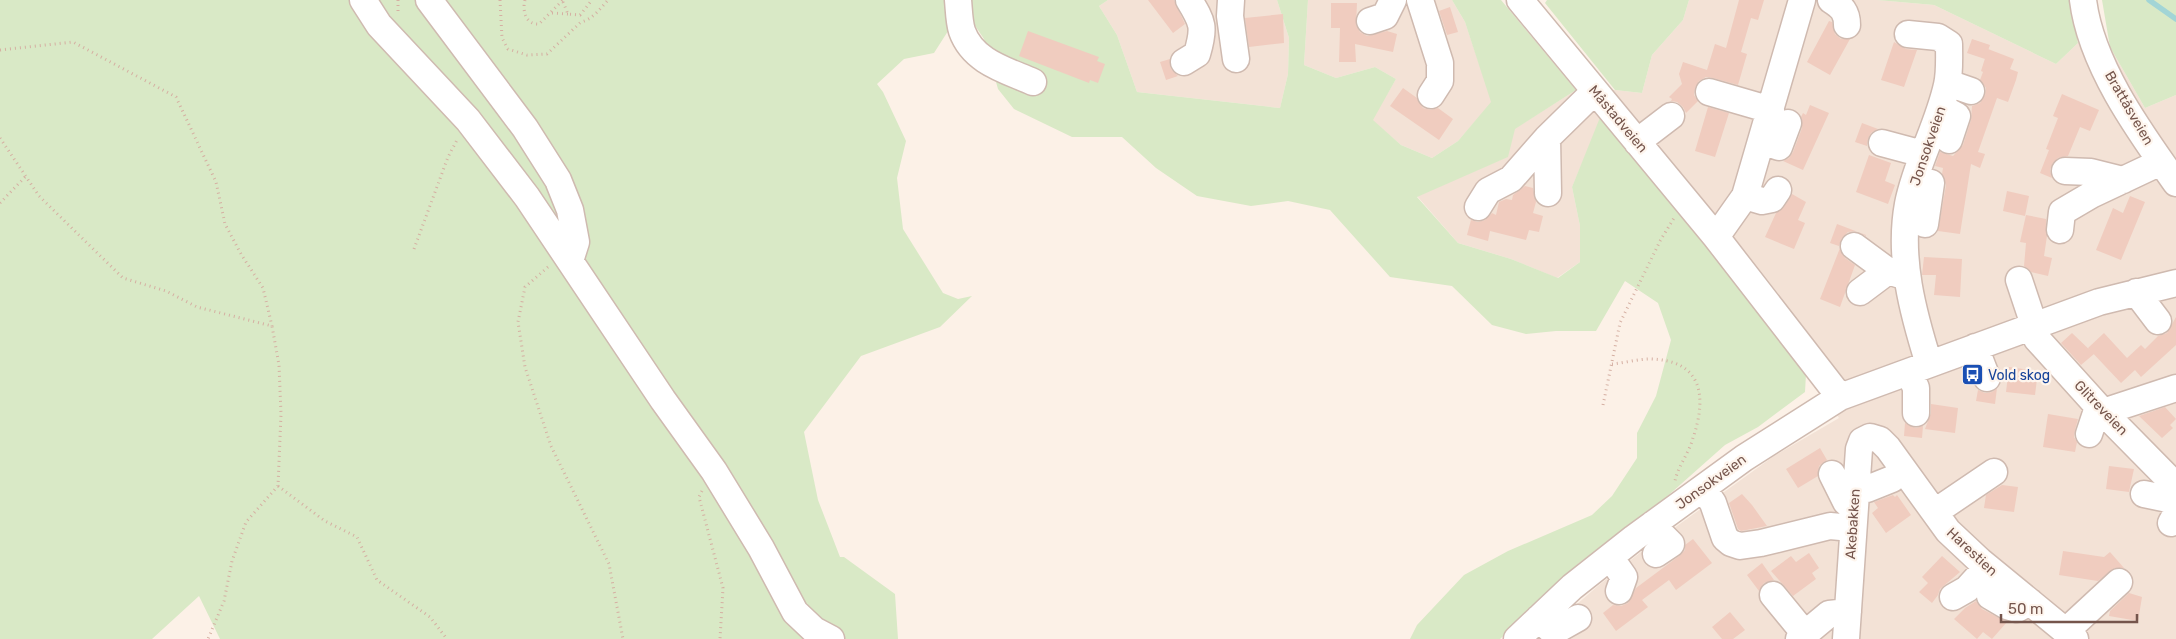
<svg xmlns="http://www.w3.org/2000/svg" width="2176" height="639" font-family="Rubik,sans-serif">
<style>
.residential{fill:#f3e2d6}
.green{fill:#d9e9c6}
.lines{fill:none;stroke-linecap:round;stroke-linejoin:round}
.stream{stroke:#a2d5d6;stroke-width:5.5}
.building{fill:#f0ccbf}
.minor-casing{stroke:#cfbab0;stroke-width:29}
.path{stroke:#d5afa2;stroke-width:3;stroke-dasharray:1 4;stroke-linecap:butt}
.minor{stroke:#fff;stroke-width:26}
.labels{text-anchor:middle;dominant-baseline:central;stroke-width:4.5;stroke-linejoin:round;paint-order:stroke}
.street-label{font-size:14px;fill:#75554c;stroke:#fef5ed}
.transit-label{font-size:14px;fill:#164399;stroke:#fef5ed;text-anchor:start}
</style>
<rect width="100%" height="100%" fill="#fcf1e7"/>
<path class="residential" d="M1108,0H1277L1289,38L1288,74L1280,108L1137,92L1117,35L1099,6Z
M1308,0H1452L1465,22L1492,102L1458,141L1432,158L1401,145L1372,120L1396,79L1375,67L1336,78L1304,65Z
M1689,0H1877L1934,5L2056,64L2078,43L2110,47L2145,108L2176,95V639H1537L1599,585L1641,552L1774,456L1839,418L1778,335L1644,171L1602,116L1572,187L1580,226V262L1557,278L1511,259L1458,243L1417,196L1507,157L1514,129L1576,90H1615L1642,93L1652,55L1683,20Z"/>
<path class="green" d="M0,0H1108L1099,6L1117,35L1137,92L1280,108L1288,74L1289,38L1277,0H1308L1304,65L1336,78L1375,67L1396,79L1373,120L1401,145L1432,158L1458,141L1491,102L1465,22L1452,0H1501L1576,90L1515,129L1508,157L1417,197L1458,243L1511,259L1558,278L1580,262V226L1572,187L1601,115L1644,171L1778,335L1806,374L1805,392L1758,427L1725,445L1654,508L1579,563L1500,639H1410L1417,625L1464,575L1508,551L1592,515L1612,496L1637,458V433L1656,396L1671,340L1658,303L1625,281L1596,331H1556L1526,334L1492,325L1452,286L1390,277L1330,210L1288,201L1251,206L1197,196L1156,168L1122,137H1072L1014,109L998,89L984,39L970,18L957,17L934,53L904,59L877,84L883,92L906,141L897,178L903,229L943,293L958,299L972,296L940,327L861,356L804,432L818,500L840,557H844L895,594L898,639H220L199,596L152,639H0Z
M1547,0H1689L1683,20L1652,55L1642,93L1615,90L1545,3Z
M1877,0H2069L2078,43L2056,64L1934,5Z
M2102,0H2176V95L2145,108L2110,47Z"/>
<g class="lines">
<path class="stream" d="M2149,0L2176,19"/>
</g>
<path class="building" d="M1148,0H1174L1185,24L1173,33Z
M1739,0H1764L1758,20L1751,18L1741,52L1747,54L1738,85L1713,78L1706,77L1699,81L1695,88L1694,95L1698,101L1686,113L1683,107L1677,102L1671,101L1672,99L1669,97L1682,84L1679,74L1683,62L1707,70L1715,44L1726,48Z
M1331,3H1357L1356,25L1360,32L1367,36L1387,31L1397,34L1393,52L1355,44L1356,62H1339L1340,28H1331Z
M1450,7L1458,32L1447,35L1439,11Z
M1283,14L1284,43L1249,47L1245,18Z
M1829,21L1832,22L1835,34L1841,39H1850L1830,75L1807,62Z
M1028,31L1099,57L1097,61L1105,64L1098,83L1090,80L1089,83L1019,56Z
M1972,39L1990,45L1985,59L1967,53Z
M1894,42L1906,49L1917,50L1904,87L1881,80Z
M1988,49L2014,59L2010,69L2018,72L2016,80L2008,102L1997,98L1978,152L1985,154L1980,168L1971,164L1960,234L1938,231L1946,185L1942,174L1943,168L1935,166L1940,152L1953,156L1963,145L1971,120L1972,106L1980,103L1985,95L1986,88L1980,80L1983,72L1981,71Z
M1170,59L1171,69L1178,76L1166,80L1160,62Z
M1403,88L1417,98L1423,108L1431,110L1438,108L1453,119L1439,140L1390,106Z
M2062,94L2099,110L2090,131L2080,127L2068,156L2058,158L2053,163L2050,170L2052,178L2040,173L2049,150L2046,149L2058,118L2053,116Z
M1810,105L1829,113L1803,170L1783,161L1789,158L1793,152L1802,128L1801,117L1803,113L1806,115Z
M1708,107L1729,113L1715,157L1695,151Z
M1862,123L1878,129L1871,133L1868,139L1867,146L1855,142Z
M1869,155L1891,163L1885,181L1895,185L1888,204L1856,192Z
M1525,186L1533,188L1536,202L1533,213L1543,216L1539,232L1529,230L1526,240L1490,231L1488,241L1467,235L1471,220L1478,222L1485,220L1492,213L1496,215L1499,202L1506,199L1512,200L1513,195Z
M2007,191L2029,196L2025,216L2003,211Z
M1792,194L1806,202L1798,220L1805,223L1794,249L1765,237L1776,213L1784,207Z
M2130,196L2145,202L2121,260L2096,250L2113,208L2123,213Z
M2026,215L2046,219L2047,236L2044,256L2052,258L2048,276L2031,272L2024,266L2026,243L2020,242Z
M1837,224L1866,235V236L1856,231L1848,232L1842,238L1839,246L1830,243Z
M1840,248L1845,258L1855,265L1840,307L1820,299Z
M1924,257L1962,259L1960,297L1934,295L1936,275H1922Z
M2176,317V345L2141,377L2135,370L2121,383L2088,348L2104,333L2127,358L2141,345L2145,349L2158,336L2167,333Z
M2072,333L2094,354L2081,365L2061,343Z
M2009,367L2038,371L2035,395L2006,392Z
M1997,388L1995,404L1976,401L1978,390L1985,393L1992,392Z
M1931,404L1958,408L1955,433L1925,429L1931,413Z
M2165,407L2176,419L2170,425L2173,428L2162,438L2139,416Z
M2048,414L2078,419L2075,430L2074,437L2077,442L2075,452L2043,447Z
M1905,423L1916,428L1923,426L1922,438L1904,436Z
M1820,448L1827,460L1819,466L1818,476L1798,488L1786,469Z
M2109,466L2134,469L2129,492L2106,489Z
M2002,485L2018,487L2014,512L1984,508L1986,495Z
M1742,494L1752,505L1767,526L1741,531L1738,529L1729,503Z
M1893,495L1895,497L1897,495L1911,515L1886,533L1872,513L1878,508L1874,502Z
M1693,539L1712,563L1676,590L1669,580L1642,600L1648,607L1616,631L1603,613L1613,605L1621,606L1628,603L1636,588L1679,556L1685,550V545Z
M2063,551L2104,557L2110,552L2124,568H2115L2098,581L2059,575Z
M1809,553L1819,568L1812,573L1816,579L1793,596L1771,571L1791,556L1796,562Z
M1942,556L1960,572L1940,589L1938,595L1932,603L1919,592L1928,583L1922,577Z
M1762,563L1774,580L1764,583L1759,591L1747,575Z
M2129,593L2142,597L2138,621L2109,616L2110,611Z
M1976,601L1982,609L2007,622L1992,639L1983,632L1977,639L1954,619L1965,608Z
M1730,612L1745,630L1733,639H1722L1712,627Z"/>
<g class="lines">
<defs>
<path id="minor" d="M363,0L379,25L468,120L527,197L663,400L714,471L761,548L795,612L814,630L831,639
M429,0L525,128L558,180L570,210L576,242L570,261
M958,0C959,10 959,22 962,31C973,62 1006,70 1033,82
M1231,0L1230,16L1236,59
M1420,0L1440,63V81L1431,95
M1520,0L1716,237L1840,397
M1831,0C1842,7 1847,12 1847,25
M2083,0C2091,65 2139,131 2176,183
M1370,21L1385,16L1393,0
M1908,34L1938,37L1949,44C1949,57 1950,72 1947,85C1938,126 1916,163 1908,204C1898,258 1913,313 1929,364
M1184,62L1197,54C1205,27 1203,23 1189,0
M1948,83L1971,91
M1709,92L1771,110
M1942,108L1957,116L1949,140
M1547,138L1548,193
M1761,141L1779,147L1788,123
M1637,142L1671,116
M1882,143L1923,154
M2065,171L2091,172L2123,180
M1916,179L1931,183L1925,224
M1745,196L1762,201L1772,199L1778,190
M1478,207L1488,191L1511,179L1547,138L1595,91
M2060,230L2062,212L2091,195L2161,162
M1716,237L1745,196L1802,0
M1854,246L1888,271L1907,277
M2019,280L2034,325
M1860,292L1888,271
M2136,292L2158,321
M2031,326L2037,339L2103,412L2176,486
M1975,347L1987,378
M1909,372L1916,388V413
M2103,412L2176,388
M2089,434L2098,407
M1832,474L1846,502L1854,509
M1703,488L1713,503L1725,538L1731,543L1740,546L1761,543L1830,526L1852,528
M1855,488L1867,489L1892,479
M2144,494L2168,499L2176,497
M1935,512L1994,472
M2171,523L2176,514
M1653,524L1659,532L1671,544L1656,554
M1610,557L1624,577L1619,591
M1773,595L1805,634
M1990,596L2007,606L2017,609L2030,602
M1953,597L1967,589L1987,567
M1539,618L1553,632L1578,618
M2066,631L2119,582
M1517,639L1572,587L1634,538L1744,458L1840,397L2099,302L2176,283
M1799,639L1829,614L1848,612
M1846,639L1859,449L1862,441L1870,437L1880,440L1888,448L1948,531L1980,561L2075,639"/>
</defs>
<use href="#minor" class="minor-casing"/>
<path class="path" d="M398,0V13
M500,0L502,38L508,49L527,55L547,54L581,22C593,19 600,9 608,0
M525,0C522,11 526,25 539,24L563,0
M563,2L568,14L580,15L592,0
M552,13L568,14
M0,50L73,42L176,97L216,182L225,224L241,254L263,288L272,326
M0,138L39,196L123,278L166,291L197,307L272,326L279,365L281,414L278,486L246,522L232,561L224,601L208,639
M0,203L26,176
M414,249L448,157L457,140
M548,267L525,287L518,322L525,367L551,446L609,564L623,639
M1612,364C1624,363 1638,359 1650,359C1703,360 1707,397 1693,438C1689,453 1678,466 1675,481
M1603,405L1620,323L1660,241L1674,218
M278,486L325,521L357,537L377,580L430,617L447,639
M702,491L699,497L723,588L720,639"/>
<use href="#minor" class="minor"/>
</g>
<defs>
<symbol id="bus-square" viewBox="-11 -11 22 22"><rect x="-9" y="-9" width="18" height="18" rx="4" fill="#1a4fb4" stroke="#fef5ed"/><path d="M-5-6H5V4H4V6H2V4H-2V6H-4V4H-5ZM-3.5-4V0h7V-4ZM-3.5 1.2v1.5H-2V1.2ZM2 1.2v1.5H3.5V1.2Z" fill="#fff"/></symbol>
</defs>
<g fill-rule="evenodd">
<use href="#bus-square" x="1960" y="362" width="25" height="25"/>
</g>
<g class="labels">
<g class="street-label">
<text transform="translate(2129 108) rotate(60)">Brattåsveien</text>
<text transform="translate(1618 119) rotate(50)">Måstadveien</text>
<text transform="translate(1928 146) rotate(-71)">Jonsokveien</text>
<text transform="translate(2101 408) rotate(46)">Glitreveien</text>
<text transform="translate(1711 482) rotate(-36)">Jonsokveien</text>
<text transform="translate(1853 524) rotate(-86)">Akebakken</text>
<text transform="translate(1972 552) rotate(43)">Harestien</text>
</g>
<g class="transit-label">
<text x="1988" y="375">Vold skog</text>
</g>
</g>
<path d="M2001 614v8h136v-8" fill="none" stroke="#75554c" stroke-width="2.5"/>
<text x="2008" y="614" font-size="15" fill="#75554c" stroke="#fef5ed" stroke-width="4" paint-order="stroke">50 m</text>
</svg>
